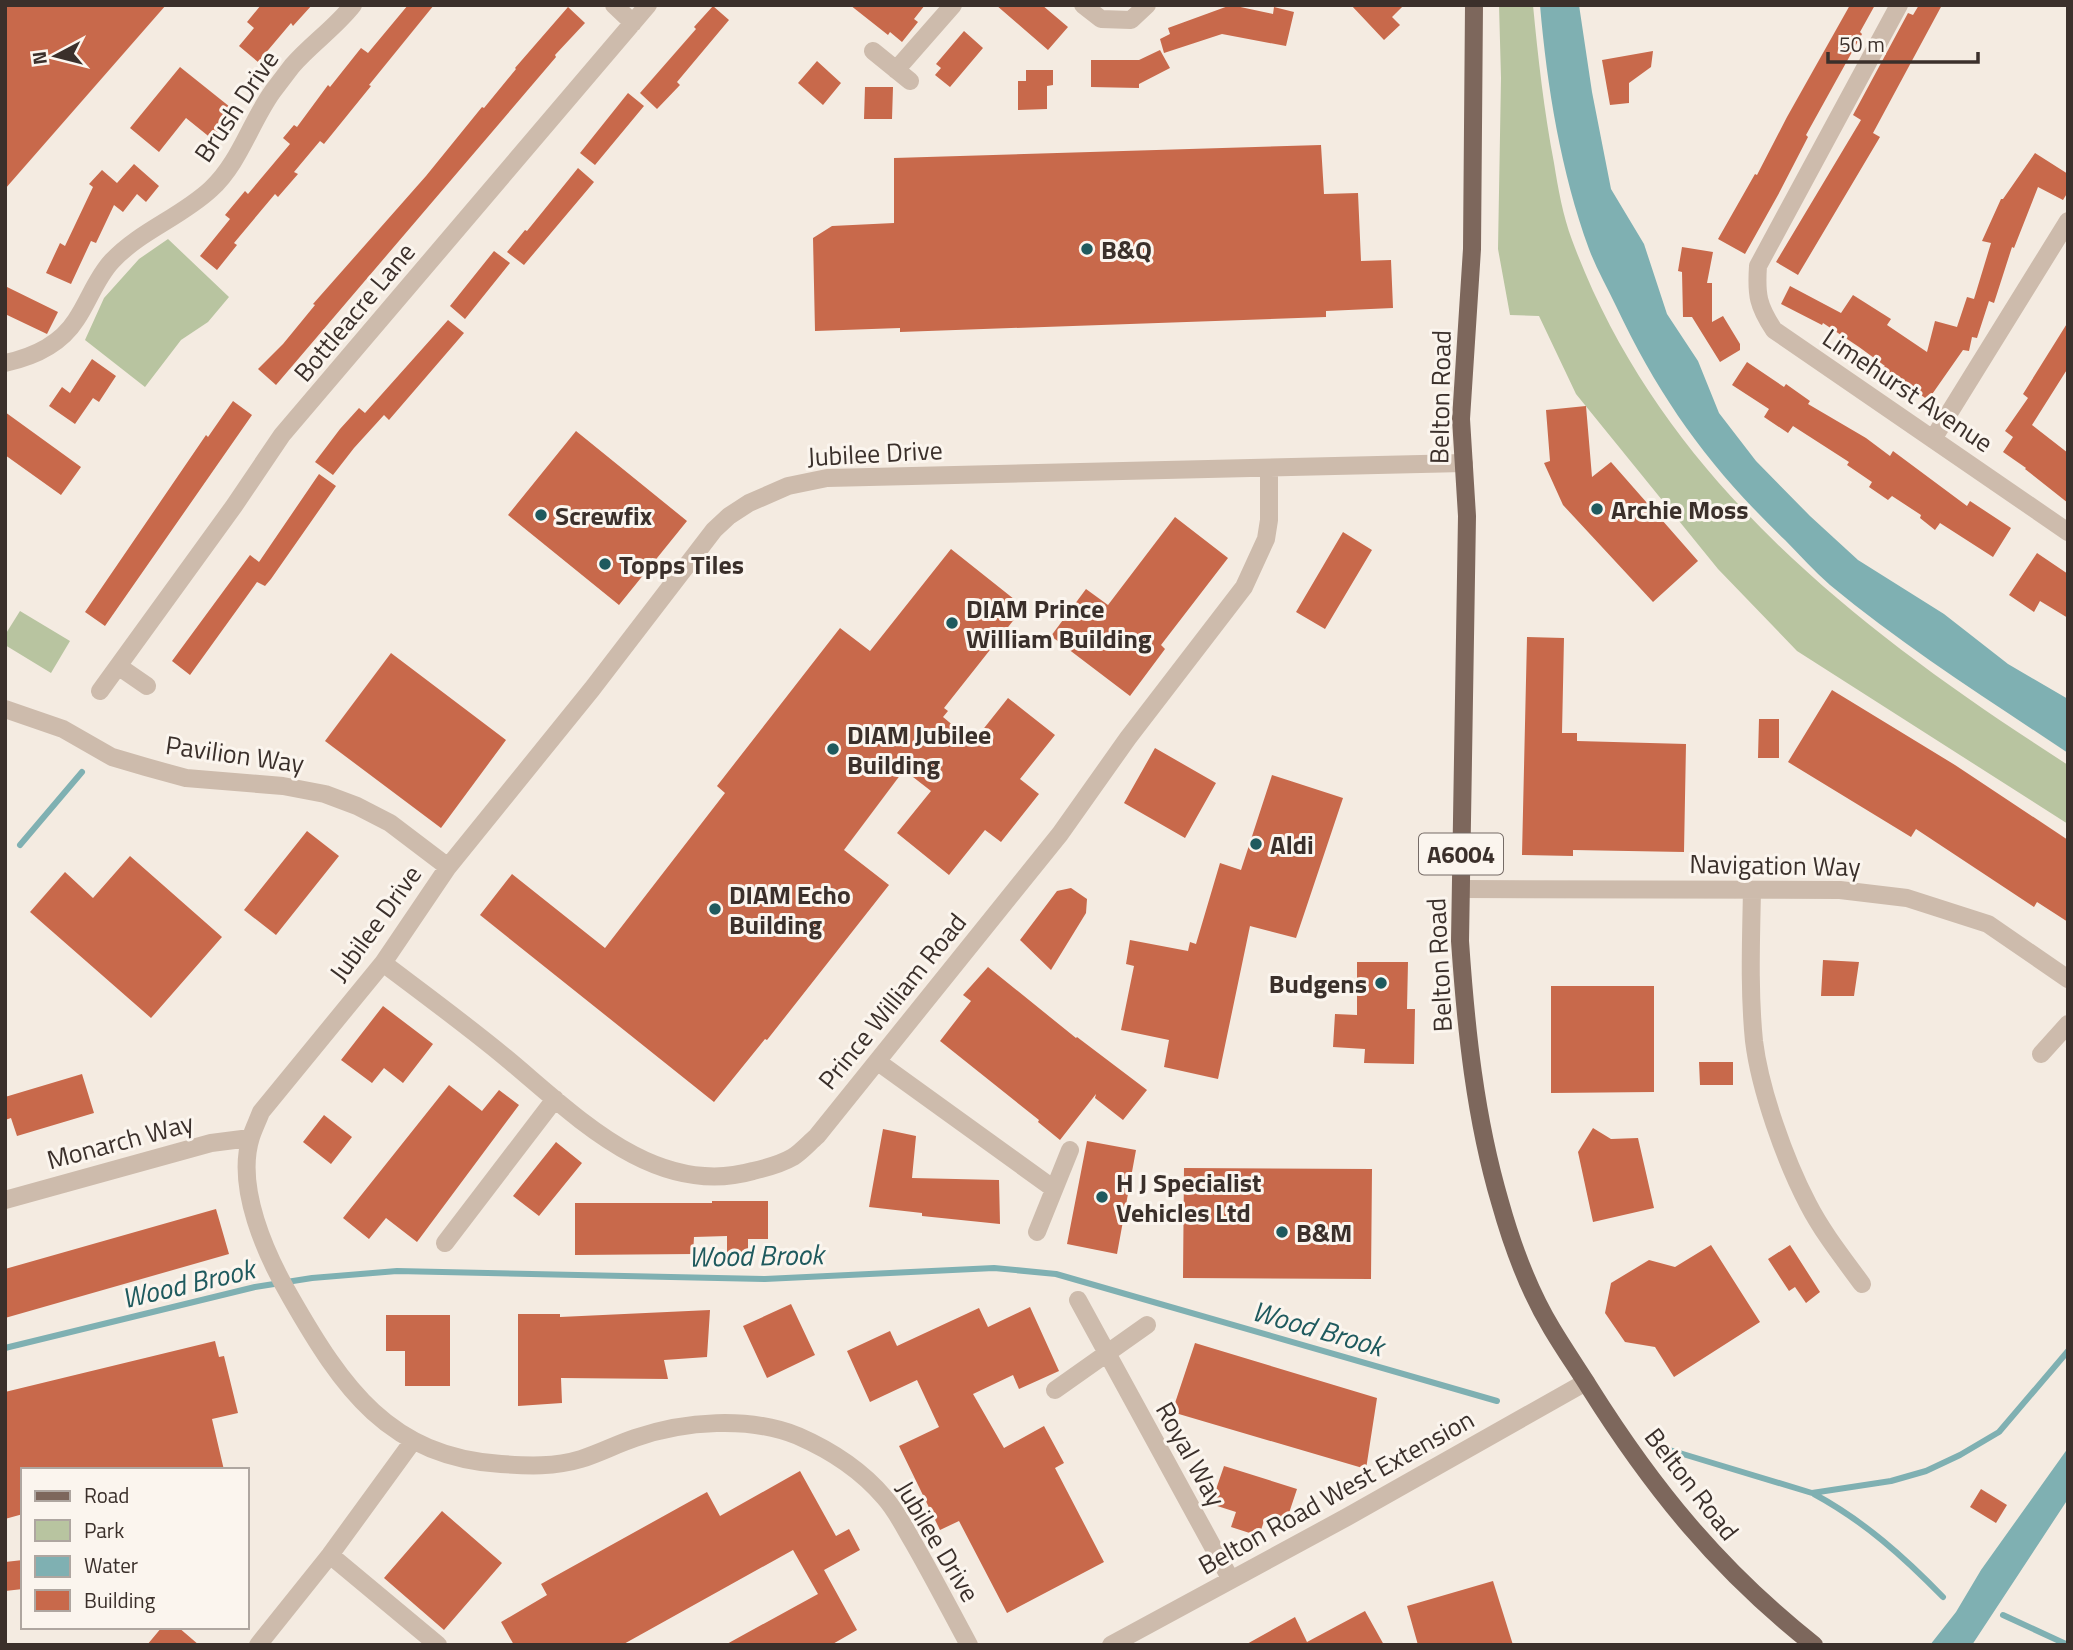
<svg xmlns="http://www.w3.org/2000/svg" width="2073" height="1650" font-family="'Titillium Web',sans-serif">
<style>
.green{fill:#b8c4a0}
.water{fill:#7fb0b2}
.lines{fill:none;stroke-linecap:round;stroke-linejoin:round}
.stream{stroke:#7fb0b2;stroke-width:6}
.building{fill:#c8694b}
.minor{stroke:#cdbbac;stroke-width:18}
.major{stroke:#7d675c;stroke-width:18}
.poi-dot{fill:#1f5a5e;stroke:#fbf5ee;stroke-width:2.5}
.labels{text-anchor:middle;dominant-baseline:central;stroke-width:6;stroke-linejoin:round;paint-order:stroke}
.shield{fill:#fbf5ee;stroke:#756b66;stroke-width:2}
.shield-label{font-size:24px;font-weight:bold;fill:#3b302b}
.street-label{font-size:26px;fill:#3b302b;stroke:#fbf5ee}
.poi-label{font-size:26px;font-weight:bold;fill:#3b302b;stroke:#fbf5ee;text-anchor:start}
.water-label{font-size:28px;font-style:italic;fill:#1f5a5e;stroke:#fbf5ee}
</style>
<rect width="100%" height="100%" fill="#f4ebe1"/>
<path class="green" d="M1499,5H1533C1538,58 1544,110 1554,163C1558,188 1563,216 1572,240C1661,480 1860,631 2068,765V824L1797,651L1718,569L1576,394L1539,316L1510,315L1498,249L1501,78Z
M168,239L229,297L208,322L181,340L145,387L85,340L104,298L139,259Z
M20,611L70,641L51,673L5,645V635Z"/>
<path class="water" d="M1540,5H1579L1592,92L1611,189L1644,244L1667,314L1698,361L1719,413L1756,461L1810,516L1858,560L1944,614L2008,664L2068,699V753C1987,699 1905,647 1830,585C1814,571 1800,555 1785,540C1710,468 1661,401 1616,306C1607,287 1596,268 1589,249C1561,172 1547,87 1540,5Z
M2068,1448V1499L1972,1645H1930L1956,1612L1981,1570Z"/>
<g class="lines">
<path class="stream" d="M20,845L82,772
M5,1348L255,1287L312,1278L397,1271L765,1279L994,1268L1056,1274L1497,1401
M1663,1448L1812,1493L1891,1481L1926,1471L1960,1455L1999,1432L2068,1351
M1814,1494C1864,1521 1904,1557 1943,1597
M2003,1615L2068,1645"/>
</g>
<path class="building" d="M5,5H166L5,189Z
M261,5H312L293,26L291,23L258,62L239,46L254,28L247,22Z
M408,5H434L369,85L371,86L324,144L320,141L294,172L298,174L278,197L275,194L234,243L237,245L217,270L200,256L230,219L225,215L245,191L248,194L290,144L283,138L294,125L297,127L328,85L330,87L361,48L368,53Z
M850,5H925L914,19L918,22L902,42L890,32L888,35Z
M996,5H1042L1068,27L1048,50Z
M1231,5L1273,14L1274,7L1294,12L1286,46L1222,34L1164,53L1160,39L1170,34L1168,28Z
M1351,5H1404L1392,17L1400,25L1384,40Z
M1850,5H1875L1860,32L1862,34L1806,135L1808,137L1778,195L1745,254L1718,239L1755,174L1757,175L1787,117Z
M1919,5H1942L1873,133L1880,137L1798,275L1776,262L1861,120L1853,115L1908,13L1913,15Z
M713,6L729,20L677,82L680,85L657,109L640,93L696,29L694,27Z
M568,7L585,23L555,55L556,57L276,385L258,369L283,344L315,305L313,304L426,176L482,107L484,108L516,69L515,68Z
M964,31L983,48L950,87L935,75L941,68L936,64Z
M1160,50L1170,68L1139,84V88L1091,87V60H1139Z
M1653,51L1651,67L1629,83V103L1610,105L1602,60Z
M817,61L841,83L823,105L798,83Z
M180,67L235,111L212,139L186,118L159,152L130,128Z
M1026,70H1053V85L1047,86V109L1018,110V81H1026Z
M865,87H893L892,119H864Z
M628,93L644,106L595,165L580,153Z
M1321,145L1324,194L1358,193L1361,261L1391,260L1393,308L1326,311V317L900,332V328L815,331L813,238L832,226L894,223V158Z
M2035,153L2068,174V192L2063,200L2038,187L2014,248L2012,247L1994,303L1989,301L1977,338L1972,337L1969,351L1963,350L1928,400L1883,368L1885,366L1859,347L1823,323L1822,325L1781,304L1790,286L1841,313L1853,295L1891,319L1887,325L1927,352L1935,321L1957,327L1967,297L1974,299L1991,243L1982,241L2001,199H2003Z
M134,164L159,186L146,202L137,194L123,212L114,205L96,243L91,241L71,284L46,273L60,243L65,246L93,187L89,184L102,170L117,183Z
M578,168L594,182L524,265L507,252L525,230L527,231Z
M1682,247L1713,252L1707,283H1712V322L1723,316L1740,344V350L1720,362L1692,317H1683L1682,272L1678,271Z
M494,251L510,263L465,319L450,306Z
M5,286L58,312L47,334L5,314Z
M448,320L464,333L389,420L384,415L354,448L333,475L315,462L340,429L359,408L365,413Z
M2068,322V368L2032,425L2068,453V503L2025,469L2026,468L2003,452L2013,437L2005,431L2028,398L2023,394Z
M92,359L116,376L99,402L93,398L75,424L49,406L62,387L70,393Z
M1747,362L1784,387L1786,384L1810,401L1808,404L1866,438L1890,456L1893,451L1967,506L1970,501L2011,528L1993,557L1940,523L1935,530L1920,518L1921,515L1892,496L1888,500L1869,487L1872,482L1847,465L1849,462L1793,426L1788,433L1764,417L1769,409L1732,385Z
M233,401L252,415L105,626L85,612L206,435L208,437Z
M1586,406L1592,477L1611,462L1698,561L1653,602L1563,505L1544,463L1550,461L1546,410Z
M5,412L81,467L61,495L5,455Z
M576,431L687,521L619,605L508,515Z
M319,474L336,486L271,579L265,586L257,582L190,675L172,661L250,555L259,562Z
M1175,517L1228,558L1161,645L1165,649L1130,696L1051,636L1086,589L1108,605Z
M1343,532L1372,550L1325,629L1296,612Z
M951,549L1024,607L944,708L948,711L943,717L973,742L1008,698L1055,735L1020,779L1039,794L1001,842L985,830L949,875L897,833L931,791L904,770L844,850L889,885L767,1040L765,1039L714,1102L480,915L512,874L605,948L725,793L717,786L840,628L870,651Z
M2037,553L2068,574V618L2040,601L2034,612L2009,595Z
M1527,637L1564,638L1562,733H1577V741L1686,744L1684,852L1573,850V856L1522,855Z
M391,653L506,740L441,828L325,741Z
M1832,690L1955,765L2068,840V922L2037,902L2034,907L1916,829L1911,837L1788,762Z
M1759,719H1779V758H1758Z
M1155,748L1216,783L1185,838L1124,803Z
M1272,775L1343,798L1296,938L1250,926L1218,1079L1164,1067L1169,1040L1121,1030L1134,966L1126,964L1130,940L1188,951L1190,942L1196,944L1220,863L1241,870Z
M307,831L339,856L276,935L244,910Z
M130,856L222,937L151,1018L30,912L65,872L93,898Z
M1071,888L1087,899L1086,913L1051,970L1020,940L1057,891Z
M1823,960L1859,962L1854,996H1821Z
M1357,962H1408L1407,1009H1415L1414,1064L1364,1063L1365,1049L1333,1047L1335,1014L1357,1015Z
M988,967L1076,1038L1077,1037L1147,1090L1123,1120L1095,1098L1096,1094L1060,1140L1038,1122L1039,1120L940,1041L971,1001L963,995Z
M1551,986H1654V1092L1551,1093Z
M383,1006L433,1044L403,1083L384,1068L372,1083L341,1060Z
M1699,1062H1733V1085H1700Z
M82,1074L94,1113L17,1136L11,1118L5,1120V1097Z
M449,1085L482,1111L499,1090L519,1105L417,1242L386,1218L369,1239L343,1218Z
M324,1115L352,1137L331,1164L303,1142Z
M1593,1128L1611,1139L1638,1138L1654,1208L1593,1222L1578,1152Z
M883,1129L916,1136L912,1178L999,1180L1000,1224L922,1216V1213L869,1207Z
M1087,1141L1136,1150L1117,1254L1067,1244Z
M556,1142L582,1163L539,1216L513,1196Z
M1184,1168L1372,1169L1371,1279L1183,1278Z
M712,1201H768V1239H748V1254H727V1236L694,1237L693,1254L575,1255V1203H712Z
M216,1209L229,1254L5,1318V1269Z
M1711,1245L1760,1322L1674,1377L1655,1347L1625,1342L1605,1313L1611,1283L1649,1260L1675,1267Z
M1790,1245L1820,1292L1806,1303L1795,1287L1789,1291L1768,1259Z
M791,1304L815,1355L767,1378L743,1326Z
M1030,1307L1059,1371L1019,1389L1013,1375L973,1394L1004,1448L1044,1426L1064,1463L1055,1468L1104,1562L1007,1613L959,1521L940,1530L899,1446L939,1427L917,1380L870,1402L847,1351L890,1331L897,1346L979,1308L988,1327Z
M710,1310L707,1357L664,1360L668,1379L561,1378L562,1403L518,1406V1314H560V1317Z
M386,1315H450V1386H405V1351H386Z
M215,1341L219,1357L224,1356L238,1413L212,1419L224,1470H23V1514L5,1519V1392Z
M1195,1343L1377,1398L1366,1469L1172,1412Z
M1224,1466L1297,1489L1285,1525L1265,1518L1259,1536L1231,1527L1236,1512L1211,1504Z
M800,1471L836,1536L849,1529L860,1550L824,1570L857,1630L831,1645H725L818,1594L793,1550L622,1645H514L501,1622L547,1595L541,1584L707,1492L720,1516Z
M1981,1489L2007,1505L1996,1523L1970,1507Z
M442,1511L502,1563L444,1630L384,1578Z
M23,1560V1589L5,1591V1562Z
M1493,1581L1513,1645H1418L1407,1606Z
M1365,1611L1384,1645H1245L1295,1617L1307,1642Z
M162,1627H178L199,1645H147Z"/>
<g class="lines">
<path class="minor" d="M614,5L633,23
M1083,5L1101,19L1131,20L1147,5
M1899,5L1758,266C1756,295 1758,306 1774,330L2068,532
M873,51L910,81
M896,70L953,5
M5,363C33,357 60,345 76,320C89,301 96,278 112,261C140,231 181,217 211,189C240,162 250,123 273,91C279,83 286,74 292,66C311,44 335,28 353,5
M1933,439L2068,221
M118,666L147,686
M100,691L234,506L282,435L648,5
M5,709L63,729L112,757L146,767L186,778L283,786L325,794L357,806L390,823L448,867
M1461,889L1840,890L1907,898L1988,924L2068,979
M1752,890C1751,941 1749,991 1754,1041C1760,1090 1785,1160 1808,1204C1823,1233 1843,1258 1862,1284
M383,963C424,994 465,1024 505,1057C574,1114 654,1199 753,1171C766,1168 781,1164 793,1157C801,1152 809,1143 817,1136L1060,834L1128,738L1244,587L1266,539L1269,520V468
M2041,1054L2068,1024
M878,1062L1054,1189
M5,1200L211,1143L250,1138
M1037,1232L1070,1150
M445,1243L555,1099
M1078,1300L1231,1580
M1055,1390L1147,1325
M330,1555L438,1645
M258,1645L330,1555L413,1441
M969,1645C950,1610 932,1575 913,1542C904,1527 896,1510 884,1497C861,1470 830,1450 798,1436C749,1416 684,1421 635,1438C617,1444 600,1453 581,1459C555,1467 528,1466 501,1464C389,1457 342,1387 291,1298C266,1255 235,1187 251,1137C254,1128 258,1120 261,1112L383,963L448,867L592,689L714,530L729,516L749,503L788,486L827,478L1464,463
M1111,1645L1347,1517L1586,1382"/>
<path class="major" d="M1474,5L1472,249L1461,419L1467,516L1460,941C1466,1029 1475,1117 1500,1202C1512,1245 1529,1291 1552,1329C1564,1349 1577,1368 1589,1387C1653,1489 1719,1570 1814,1645"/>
</g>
<g class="poi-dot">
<circle cx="1087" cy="249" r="7"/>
<circle cx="1597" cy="509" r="7"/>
<circle cx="541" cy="515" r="7"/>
<circle cx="605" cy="564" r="7"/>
<circle cx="952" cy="623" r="7"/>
<circle cx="833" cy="749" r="7"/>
<circle cx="1256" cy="844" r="7"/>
<circle cx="715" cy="909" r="7"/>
<circle cx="1381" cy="983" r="7"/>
<circle cx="1102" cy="1197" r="7"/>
<circle cx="1282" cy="1232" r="7"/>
</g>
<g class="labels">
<rect class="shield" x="1419" y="833.5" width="84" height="41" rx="5"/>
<g class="shield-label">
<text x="1461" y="854">A6004</text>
</g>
<g class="street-label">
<text transform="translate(236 106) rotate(-56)">Brush Drive</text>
<text transform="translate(354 312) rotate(-50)">Bottleacre Lane</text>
<text transform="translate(1908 390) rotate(34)">Limehurst Avenue</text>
<text transform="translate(1440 397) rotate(-89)">Belton Road</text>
<text transform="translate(875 453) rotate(-3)">Jubilee Drive</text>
<text transform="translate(235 754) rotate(8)">Pavilion Way</text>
<text transform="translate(1775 865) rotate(1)">Navigation Way</text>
<text transform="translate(375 923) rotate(-54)">Jubilee Drive</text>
<text transform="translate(1439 965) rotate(-93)">Belton Road</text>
<text transform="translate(892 1001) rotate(-51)">Prince William Road</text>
<text transform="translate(120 1141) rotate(-15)">Monarch Way</text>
<text transform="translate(1191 1454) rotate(61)">Royal Way</text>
<text transform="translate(1692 1484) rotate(52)">Belton Road</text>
<text transform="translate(1336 1492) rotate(-29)">Belton Road West Extension</text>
<text transform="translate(938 1541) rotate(59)">Jubilee Drive</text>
</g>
<g class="poi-label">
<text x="1101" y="249">B&amp;Q</text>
<text x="1611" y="509">Archie Moss</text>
<text x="555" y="515">Screwfix</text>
<text x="619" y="564">Topps Tiles</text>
<text x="966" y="608">DIAM Prince<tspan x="966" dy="30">William Building</tspan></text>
<text x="847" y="734">DIAM Jubilee<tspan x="847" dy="30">Building</tspan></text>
<text x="1270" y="844">Aldi</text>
<text x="729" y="894">DIAM Echo<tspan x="729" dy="30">Building</tspan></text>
<text x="1367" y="983" text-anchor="end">Budgens</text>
<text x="1116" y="1182">H J Specialist<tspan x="1116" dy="30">Vehicles Ltd</tspan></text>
<text x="1296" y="1232">B&amp;M</text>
</g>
<g class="water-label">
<text transform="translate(756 1255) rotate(-1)">Wood Brook</text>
<text transform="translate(188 1283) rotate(-13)">Wood Brook</text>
<text transform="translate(1318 1328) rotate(16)">Wood Brook</text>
</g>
</g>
<rect width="2073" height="1650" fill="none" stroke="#3b302b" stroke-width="14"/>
<rect x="21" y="1468" width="228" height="161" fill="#fbf5ee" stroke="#aea6a0" stroke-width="2"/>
<rect x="35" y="1491" width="35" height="10" fill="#7d675c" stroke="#aea6a0" stroke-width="2"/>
<text x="84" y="1503" font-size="21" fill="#3b302b">Road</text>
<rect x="35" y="1520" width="35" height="21" fill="#b8c4a0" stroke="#aea6a0" stroke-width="2"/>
<text x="84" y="1538" font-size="21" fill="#3b302b">Park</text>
<rect x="35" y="1556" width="35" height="21" fill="#7fb0b2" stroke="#aea6a0" stroke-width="2"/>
<text x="84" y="1573" font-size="21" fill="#3b302b">Water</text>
<rect x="35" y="1590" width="35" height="21" fill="#c8694b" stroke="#aea6a0" stroke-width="2"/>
<text x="84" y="1608" font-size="21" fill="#3b302b">Building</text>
<g transform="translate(56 56) rotate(263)" stroke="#fbf5ee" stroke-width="5" paint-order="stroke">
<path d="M0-5L12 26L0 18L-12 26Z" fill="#3b302b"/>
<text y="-10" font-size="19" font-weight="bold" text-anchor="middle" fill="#3b302b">N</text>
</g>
<path d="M1828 52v10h150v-10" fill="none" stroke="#3b302b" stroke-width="3.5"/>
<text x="1839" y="52" font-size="21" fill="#3b302b" stroke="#fbf5ee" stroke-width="5" paint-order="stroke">50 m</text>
</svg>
